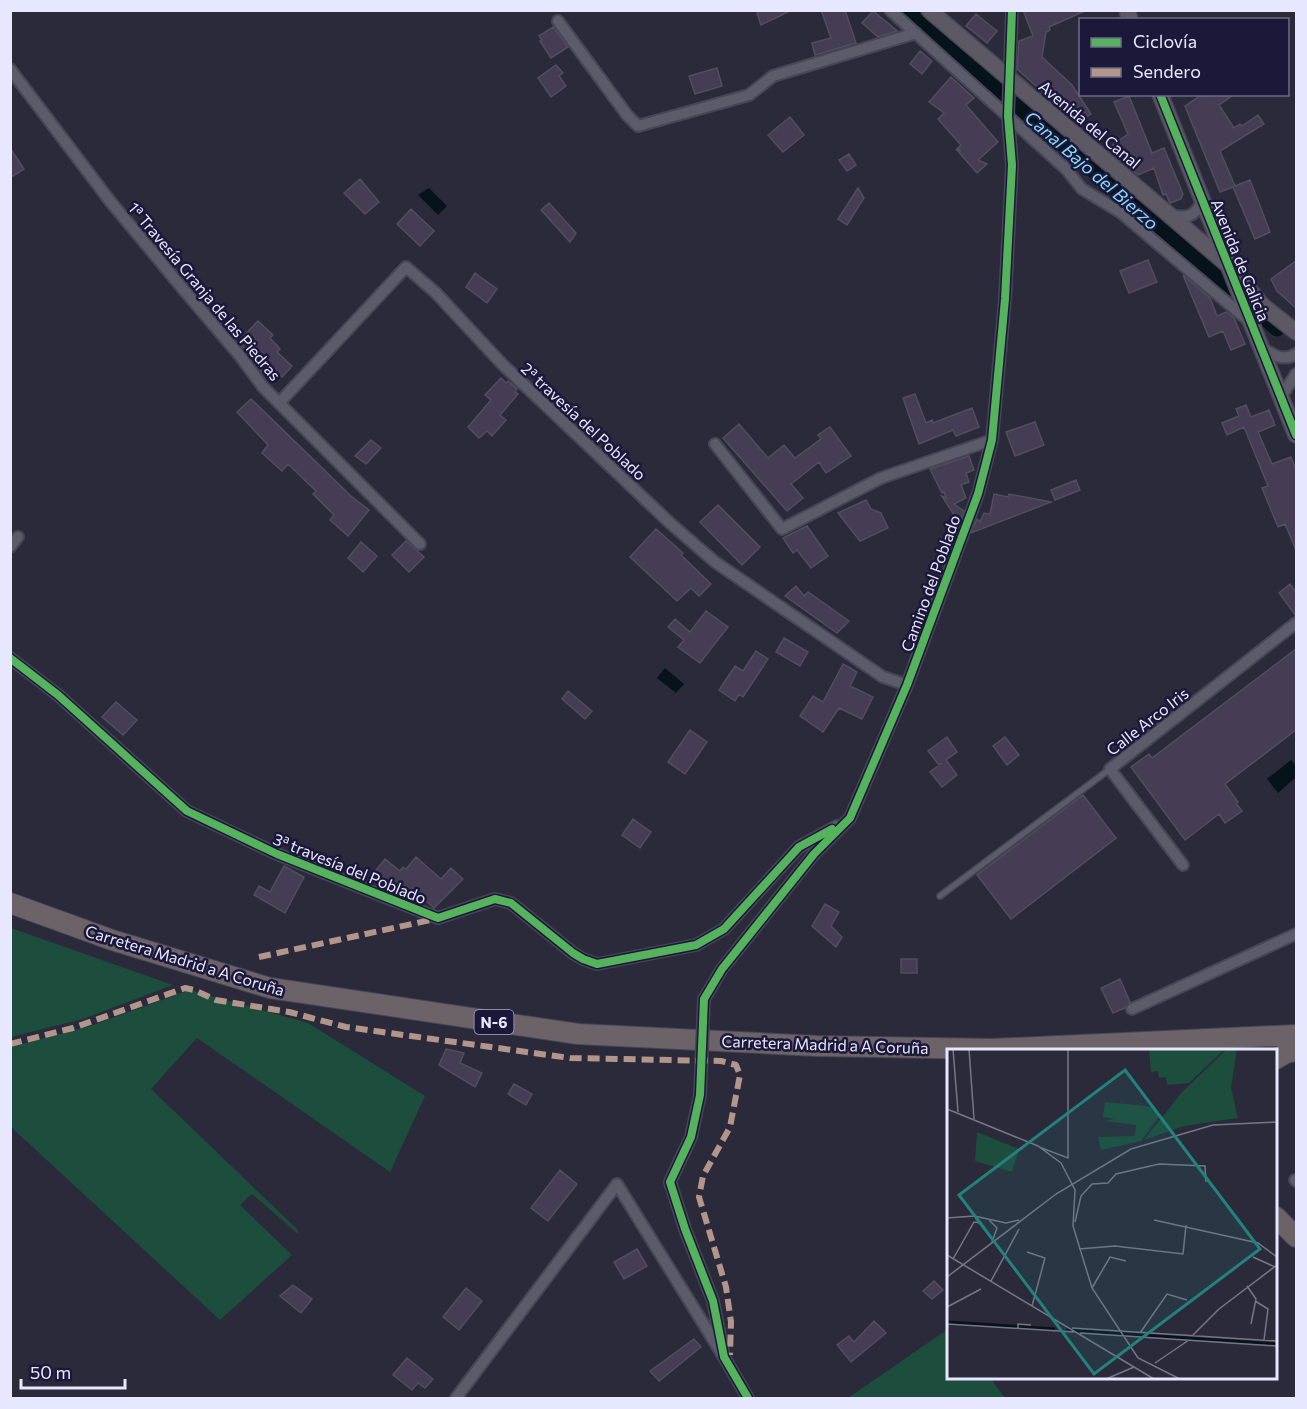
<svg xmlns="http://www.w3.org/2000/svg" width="1307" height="1409" font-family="Commissioner,sans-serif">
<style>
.green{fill:#1c4d3d}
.water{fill:#07131a}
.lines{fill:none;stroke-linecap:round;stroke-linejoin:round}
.canal{stroke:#07131a;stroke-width:15}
.building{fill:#453d53;stroke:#514e5d;stroke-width:1.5}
.lane-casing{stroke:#464656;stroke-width:8}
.street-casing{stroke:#464656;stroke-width:14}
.secondary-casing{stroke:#464656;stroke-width:18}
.highway-casing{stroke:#464656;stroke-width:22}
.lane{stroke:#5b5b6a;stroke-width:5}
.street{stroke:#5b5b6a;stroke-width:10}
.secondary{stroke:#5c5964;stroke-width:15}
.highway{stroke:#6c6369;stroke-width:20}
.street-bridge-casing{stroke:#464656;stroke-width:14;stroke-linecap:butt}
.street-bridge{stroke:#5b5b6a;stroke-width:10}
.quiet{stroke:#b2968c;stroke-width:6;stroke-dasharray:12 6;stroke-linecap:butt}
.cycleway-casing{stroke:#1b1839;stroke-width:11}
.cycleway{stroke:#56b35d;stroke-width:8}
.labels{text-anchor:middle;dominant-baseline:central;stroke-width:5;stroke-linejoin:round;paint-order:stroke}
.shield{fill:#1b1839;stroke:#aaaac4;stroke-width:1.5}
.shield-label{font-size:15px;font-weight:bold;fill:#e7e8ff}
.street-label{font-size:16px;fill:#e7e8ff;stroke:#1b1839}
.water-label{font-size:18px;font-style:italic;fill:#85dafb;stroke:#1b1839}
.inset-river{fill:none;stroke:#07131a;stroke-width:3}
.inset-road{fill:none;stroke:#767689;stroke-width:1.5}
.view{fill:#25817c;fill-opacity:0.15;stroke:#25817c;stroke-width:3}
.inset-edge{fill:none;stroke:#e7e8ff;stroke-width:3}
</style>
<rect width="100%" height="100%" fill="#2a2a3b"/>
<path class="green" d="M11,928L173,985L83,1019L11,1037Z
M190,990L308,1023L425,1096L390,1172L197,1038L151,1089L298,1230V1234L252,1194L240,1205L292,1255L220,1320L11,1127V1047L90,1026Z
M948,1329V1378H990L1005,1398H848Z"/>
<path class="water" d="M429,188L447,206L438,215L418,195Z
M665,668L684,684L676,693L657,678Z
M1291,760L1296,766V777L1278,793L1267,779Z"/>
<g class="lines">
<path class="canal" d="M907,10L1277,329"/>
</g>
<path class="building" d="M762,10H792L761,25L757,13Z
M821,10H845L856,43L815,55L812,43L831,38Z
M1023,10H1087L1049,27L1050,30L1046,32L1042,57L1072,85L1091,114L1077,123L1061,98L1055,103L1017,69L1019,41L1033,36Z
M873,11L889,24L897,31L878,37L862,23Z
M976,14L997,31L987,43L966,26Z
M553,27L568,47L551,58L540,41L542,40L539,36Z
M920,51L932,61L922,74L910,64Z
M556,65L563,73L559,76L566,86L551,97L538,78Z
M717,68L722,86L695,94L689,76Z
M951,77L974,98L966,105L998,142L978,160L987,164L977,173L956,149L961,151L958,148L961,145L938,119L944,113L929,102Z
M1203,94H1235L1219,105L1234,128L1240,124L1242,126L1258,115L1264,124L1220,151L1235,186L1250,180L1262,211L1270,232L1255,239L1233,187L1220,192L1185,106Z
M1129,96L1152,153L1164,148L1183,194L1181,199L1170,203L1166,194L1163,195L1154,168L1138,175L1107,149L1128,134L1114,102Z
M790,117L804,135L783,152L768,135Z
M10,148L24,169L10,178Z
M849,154L856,165L847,171L839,160Z
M360,179L379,202L365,214L344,193Z
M858,188L864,198L847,225L838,219Z
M549,203L576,233L570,242L541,210Z
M411,209L434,231L420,246L397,224Z
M1148,260L1157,282L1129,293L1120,271Z
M1296,261V308L1277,291L1271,279Z
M475,273L497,289L487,303L466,287Z
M1183,275L1210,298L1217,316L1226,312L1234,318L1245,344L1231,350L1223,331L1209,337Z
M258,321L273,335L270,338L280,349L277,352L292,366L282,377L279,374L275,377L268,371L264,375L256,365L258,362L238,342Z
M501,378L506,383L508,381L517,389L515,392L518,394L500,415L506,420L492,436L487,431L479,438L468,427L491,400L485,395Z
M915,394L926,423L932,420L933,423L972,408L979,427L956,436L953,430L919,444L903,398Z
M251,399L351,496L369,510L348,536L330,520L334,515L313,494L316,491L288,464L282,471L262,453L268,445L237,412Z
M1246,405L1251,417L1269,410L1275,425L1258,432L1272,464L1291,457L1296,470V550L1285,524L1278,527L1262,488L1268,486L1244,427L1227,435L1222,423L1239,416L1236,409Z
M1035,422L1044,445L1015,456L1006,432Z
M739,424L768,458L784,445L795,458L821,439L818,435L830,427L851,456L826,473L819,462L791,484L803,498L787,511L723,438Z
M371,440L381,448L366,464L355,456Z
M969,456L974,470L966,473L969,482L961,485L966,498L954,504L964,511L959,523L942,496L946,498L944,492L942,493L930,469Z
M1076,480L1080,490L1055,500L1051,490Z
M994,494L1008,497L1009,494L1051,502L971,533L977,519L980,522L984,513L990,514Z
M866,500L871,509L881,513L888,528L860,541L838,513Z
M718,505L760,547L742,565L700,522Z
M807,526L828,556L811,568L797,550L793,553L783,538Z
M656,529L683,553L681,555L711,584L699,596L691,588L677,601L630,557Z
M406,541L424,557L409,572L392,555Z
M361,542L377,556L363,572L348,558Z
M1290,584L1296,592V616L1279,593Z
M796,586L804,596L808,592L849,621L837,633L785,596Z
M706,611L728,627L700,663L678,647L684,640L668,627L675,619L690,632Z
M784,638L808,652L800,666L776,652Z
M1296,649V730L1225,784L1238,802L1236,803L1242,811L1225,823L1219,814L1185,840L1131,767L1149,754L1152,758Z
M756,651L768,659L743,697L739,694L735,701L719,690L735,666L743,671Z
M843,664L857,672L850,686L873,697L862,719L839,708L823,732L800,716L813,696L823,702Z
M568,691L592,711L585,719L562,699Z
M116,702L137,720L123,735L102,717Z
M690,730L707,742L685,774L668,762Z
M947,737L957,752L946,760L957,775L942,787L930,772L942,763L939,765L928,751Z
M1005,737L1019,755L1007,765L993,746Z
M1083,795L1116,838L1011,919L977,875Z
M633,819L651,832L640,848L622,835Z
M416,857L441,879L451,868L463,879L434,908L412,888L406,895L401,891L399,893L390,885L387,888L371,876L385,859L400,871L403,867L406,869Z
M284,866L304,877L285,913L254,895L259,886L270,892Z
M825,904L839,912L831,926L842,937L836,947L812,926Z
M901,959H917V973H901Z
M1120,979L1130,1002L1125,1008L1113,1013L1101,988Z
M446,1049L464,1053L460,1063L482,1073L475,1087L439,1065Z
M514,1084L532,1094L526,1105L508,1094Z
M560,1170L577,1184L548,1221L531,1208Z
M637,1249L647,1266L624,1279L614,1262Z
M934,1281L943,1290L932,1299L923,1291Z
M293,1285L312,1299L301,1313L280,1296Z
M466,1288L482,1301L459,1330L443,1317Z
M874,1321L886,1333L851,1362L837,1345L849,1336L854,1342Z
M694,1339L701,1347L659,1381L650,1371Z
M407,1358L433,1379L425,1388L418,1383L412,1390L393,1375Z"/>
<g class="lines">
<defs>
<path id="lane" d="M940,896L1110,769"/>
<path id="street" d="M890,10L1066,169L1082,189L1120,212L1249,321
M558,21L627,115L638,126L749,95L773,76L916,33
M10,69L110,201L183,289L240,356L263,387L420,544
M1169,215C1188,218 1192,219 1203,201
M1261,347C1273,355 1283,362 1296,354
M1281,397L1296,374
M280,402L406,267L436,293L503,365L670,523L715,562L883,677L907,685
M715,444L782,529L881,478L992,440
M10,547L18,537
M10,658L58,695L187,811L277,854L438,918L495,899L511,903L573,953L583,959L597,964L696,945L724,929L799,847L837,826
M1183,865L1110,769L1296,623
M704,999L722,969L814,854L850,818L907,685L978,494L992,440L1005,299L1012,165L1008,116L1012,10
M1132,1009L1296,934
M700,1095L691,1137L670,1182L685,1229L713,1301L724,1357L748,1398
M1295,1180L1296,1181
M456,1398L617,1184L724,1357"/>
<path id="secondary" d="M929,10L1228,265L1263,306L1296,332
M1127,10L1130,20
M1160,94L1296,435"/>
<path id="highway" d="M10,903L112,940L270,988L578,1034L817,1046L992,1049L1296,1035
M1276,1059L1286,1053L1296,1051
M1276,1217L1296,1237"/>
</defs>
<use href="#lane" class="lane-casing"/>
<use href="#street" class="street-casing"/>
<use href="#secondary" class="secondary-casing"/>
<use href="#highway" class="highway-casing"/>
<use href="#lane" class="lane"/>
<use href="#street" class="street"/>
<use href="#secondary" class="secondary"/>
<use href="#highway" class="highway"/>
<defs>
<path id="street-bridge" d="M700,1095L704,999"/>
</defs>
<use href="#street-bridge" class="street-bridge-casing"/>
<use href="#street-bridge" class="street-bridge"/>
<path class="quiet" d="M259,957L435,919
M10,1044L73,1028L185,988L194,990L216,1000L289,1012L346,1027L570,1058L721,1061L736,1065L740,1075L730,1127L703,1176L699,1197L726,1287L731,1322L730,1355"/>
<defs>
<path id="cycleway" d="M1160,94L1296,435
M10,658L58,695L187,811L277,854L438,918L495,899L511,903L573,953L583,959L597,964L696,945L724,929L799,847L832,829
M748,1398L724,1357L713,1301L685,1229L670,1182L691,1137L700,1095L704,999L722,969L814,854L850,818L907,685L978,494L992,440L1005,299L1012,165L1008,116L1012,10"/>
</defs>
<use href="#cycleway" class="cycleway-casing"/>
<use href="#cycleway" class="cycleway"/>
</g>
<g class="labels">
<rect class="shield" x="474.5" y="1010" width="39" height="24" rx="4.5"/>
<g class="shield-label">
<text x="494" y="1022">N-6</text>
</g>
<g class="street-label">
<text transform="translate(1090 124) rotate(40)">Avenida del Canal</text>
<text transform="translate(1241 260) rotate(68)">Avenida de Galicia</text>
<text transform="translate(205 291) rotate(50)">1ª Travesía Granja de las Piedras</text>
<text transform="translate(584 421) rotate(43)">2ª travesía del Poblado</text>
<text transform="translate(930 583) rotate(-70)">Camino del Poblado</text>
<text transform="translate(1147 721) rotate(-38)">Calle Arco Iris</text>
<text transform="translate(350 868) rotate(22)">3ª travesía del Poblado</text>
<text transform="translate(185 960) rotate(17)">Carretera Madrid a A Coruña</text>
<text transform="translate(825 1044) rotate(2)">Carretera Madrid a A Coruña</text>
</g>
<g class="water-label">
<text transform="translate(1092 170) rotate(41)">Canal Bajo del Bierzo</text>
</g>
</g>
<g transform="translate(947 1049)">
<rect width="330" height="330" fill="#2a2a3b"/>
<path d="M202,0H278L242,34L220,36L219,28L212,29L211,22L204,23ZM280,0H290L284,39L291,69L237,77L197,91L235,43ZM158,53L209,58V65H214L194,92L154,101L151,88L188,87L189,76L157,72L167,70L156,68ZM30,83L72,100L65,123L28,112Z" fill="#1c4d3d"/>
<path class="inset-river" d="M0,273L108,280M119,281L330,295"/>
<path class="inset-road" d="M6,0L11,63M22,0L27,70M0,60L91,97L114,114L128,141L126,177L145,239L191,309L233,330M92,98L121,109V0M0,169L27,167L59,174L72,171M42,171L50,179L45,193M207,171L311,194L330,208M128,173L134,147L145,135L161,134L169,125L212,115L258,117L259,133M132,200L168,197L236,205L239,176M80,203L98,209L85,257M0,206L207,330M306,208L328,218M6,210L27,173L35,174M0,228L109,145L184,100L266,76L330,73M44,232L72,180M300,237L309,250L304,275M145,239L163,208L179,212M308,252L321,260L317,291M0,258L34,240M0,275L127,283M125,279L330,292M71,280V275L84,276M133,284L330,297M193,284L220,245L240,251M246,286L272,260L330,216M208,314L242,291M159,330L187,318"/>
<path class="view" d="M178,21L313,200L147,325L12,146Z"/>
<rect width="330" height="330" class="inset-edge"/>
</g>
<rect width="1307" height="1409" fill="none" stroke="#e7e8ff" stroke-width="24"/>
<rect x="1079" y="18" width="210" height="78" fill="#1b1839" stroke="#6d6b88" stroke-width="1.5"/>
<rect x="1091" y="38" width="30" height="9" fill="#56b35d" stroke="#6d6b88" stroke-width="1.5"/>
<text x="1133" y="48" font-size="18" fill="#e7e8ff">Ciclovía</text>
<rect x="1091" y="68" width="30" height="9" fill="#b2968c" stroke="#6d6b88" stroke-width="1.5"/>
<text x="1133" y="78" font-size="18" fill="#e7e8ff">Sendero</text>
<path d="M21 1379v9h104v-9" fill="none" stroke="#e7e8ff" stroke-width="3"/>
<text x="30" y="1379" font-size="18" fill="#e7e8ff" stroke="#1b1839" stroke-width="4.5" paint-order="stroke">50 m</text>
</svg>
